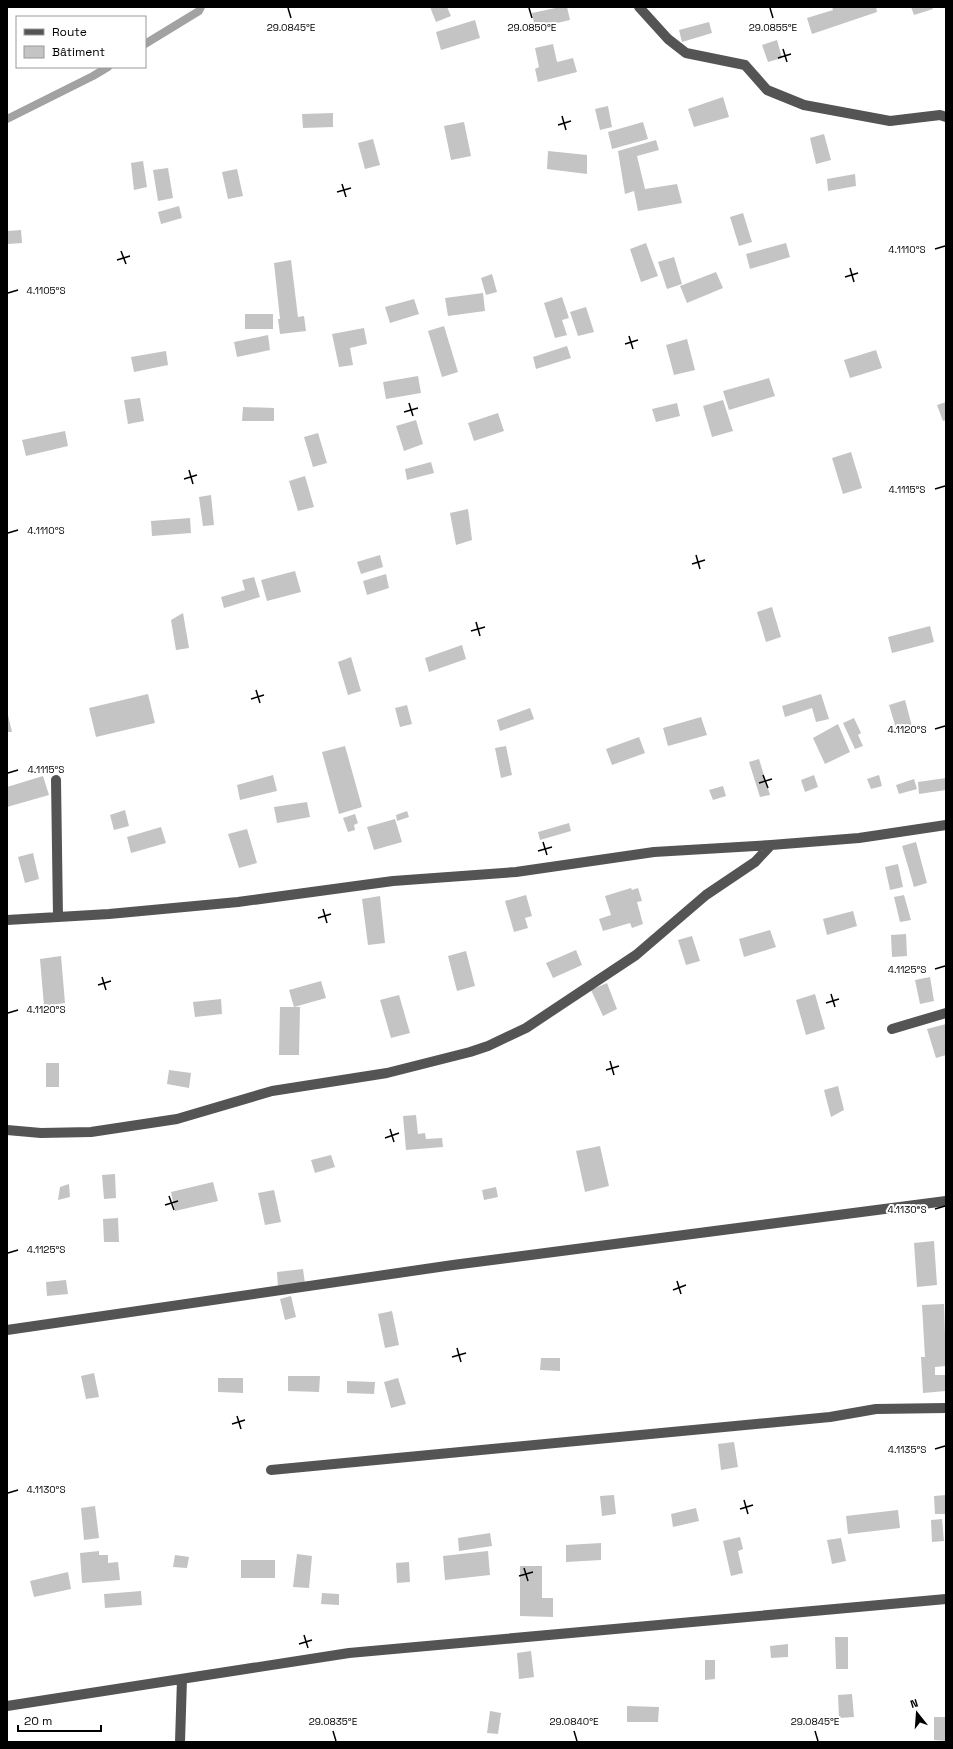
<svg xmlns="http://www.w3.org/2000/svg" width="953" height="1749" font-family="'Space Grotesk',sans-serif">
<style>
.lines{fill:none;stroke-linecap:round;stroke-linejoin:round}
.stream{stroke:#a2a2a2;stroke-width:8}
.building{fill:#c4c4c4}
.minor{stroke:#545454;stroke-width:10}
.ticks{fill:none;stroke:#000;stroke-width:1.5}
.ticks-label{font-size:10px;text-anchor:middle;fill:#000;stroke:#fff;stroke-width:4;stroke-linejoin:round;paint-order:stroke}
</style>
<rect width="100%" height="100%" fill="#fff"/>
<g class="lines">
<path class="stream" d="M145,44L199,11L201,7
M7,119L93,76L108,67"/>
</g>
<path class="building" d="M430,7H447L451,16L436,22Z
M560,7H567L570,20L535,28L532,13Z
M832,7H876L877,12L812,34L807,18L833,10Z
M911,7H932L933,9L914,15Z
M475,20L480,38L441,50L436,32Z
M709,22L712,33L682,42L679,30Z
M777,40L782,58L768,62L762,45Z
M553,44L557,62L573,58L577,72L538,82L535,69L539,67L535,48Z
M723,97L729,117L694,127L688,109Z
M608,106L612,127L600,130L595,109Z
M333,113V127L303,128L302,114Z
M464,122L471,156L451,160L444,126Z
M643,122L648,139L612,149L608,132Z
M824,134L831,160L816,164L810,138Z
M373,139L380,165L365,169L358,143Z
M656,140L659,150L637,156L645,189L677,184L682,203L638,211L634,191L625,194L618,151Z
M548,151L587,155V174L547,169Z
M143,161L147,187L134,190L131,163Z
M168,168L173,198L158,201L153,170Z
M237,169L243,196L228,199L222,172Z
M855,174L856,186L828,191L827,179Z
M179,206L182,218L161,224L158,212Z
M743,213L752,242L739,246L730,217Z
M21,230L22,243L7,244V231Z
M646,243L658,276L641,282L630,249Z
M786,243L790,257L750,269L746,254Z
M674,257L682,284L667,289L658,262Z
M291,260L298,317L304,316L306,331L280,334L278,319H280L274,263Z
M716,272L723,288L687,303L680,286Z
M492,274L497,292L486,295L481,278Z
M483,293L485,311L448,316L445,298Z
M562,297L569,318L562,320L567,335L555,338L544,303Z
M414,299L419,314L390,323L385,307Z
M586,307L594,332L578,336L570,312Z
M245,314H273V329H245Z
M444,326L458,372L442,377L428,331Z
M364,328L367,344L350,348L353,365L339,367L332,334Z
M268,335L270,350L237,357L234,342Z
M687,339L695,370L674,375L666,345Z
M567,346L571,358L536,369L533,357Z
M876,350L882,368L850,378L844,360Z
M166,351L168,365L134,372L131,357Z
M418,376L421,393L386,399L383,382Z
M769,378L775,396L729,410L723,391Z
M140,398L144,421L128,424L124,400Z
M723,400L733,431L712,437L703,406Z
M946,402V420L943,421L937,405Z
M677,403L680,416L656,422L652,409Z
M243,407L274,408V421H242Z
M498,413L504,431L474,441L468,423Z
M416,420L423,444L404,451L396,426Z
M65,431L68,446L26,456L22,440Z
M318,433L327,463L313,467L304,437Z
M851,452L862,488L843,494L832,458Z
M431,462L434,473L407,480L405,469Z
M305,476L314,507L298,511L289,481Z
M211,495L214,525L203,526L199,497Z
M468,509L472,540L456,545L450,513Z
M190,518L191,533L152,536L151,521Z
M380,555L383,567L361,574L357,562Z
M295,571L301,592L267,601L261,580Z
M386,574L389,588L367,595L363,581Z
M254,577L260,597L224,608L221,597L245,590L242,580Z
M772,607L781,637L766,642L757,612Z
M183,613L189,648L176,650L171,620Z
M930,626L934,642L892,653L888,637Z
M462,645L466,659L429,672L425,658Z
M351,657L361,691L348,695L338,662Z
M148,694L155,723L96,737L89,708Z
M821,694L829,719L816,722L812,708L785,717L782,706Z
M905,700L913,730L898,735L889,705Z
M407,705L412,724L400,727L395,708Z
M530,708L534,719L500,731L497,720Z
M7,711L12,732H7Z
M701,717L707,735L668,746L663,728Z
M854,718L861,733L858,735L863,746L855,749L843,723Z
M838,724L850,752L825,764L813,738Z
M639,737L645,753L612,765L606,749Z
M345,746L362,807L339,814L322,752Z
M506,746L512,775L501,778L495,748Z
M759,759L770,795L760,797L749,762Z
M273,775L277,791L240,800L237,785Z
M814,775L818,787L805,792L801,780Z
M879,775L882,786L871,789L867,779Z
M43,776L49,795L7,807V787Z
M946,778V790L919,794L918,782Z
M914,779L917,789L899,794L896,785Z
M723,786L726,796L713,800L709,790Z
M307,802L310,817L277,823L274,807Z
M125,810L129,826L114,830L110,815Z
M407,811L409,817L397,821L396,815Z
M355,814L358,823L354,825L355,830L348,832L343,818Z
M395,819L402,842L374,850L367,827Z
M569,823L571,831L540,840L538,832Z
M161,827L166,843L131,853L127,837Z
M247,829L257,863L239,868L228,834Z
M916,842L927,883L914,887L902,846Z
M33,853L39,879L25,883L18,857Z
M898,864L903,887L890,890L885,867Z
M631,888L632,890L638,888L642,901L637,902L643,924L632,928L630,923L603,931L599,919L611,915L605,896Z
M526,895L532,916L525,918L528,928L514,932L505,901Z
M904,895L911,920L900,922L894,897Z
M380,896L385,943L368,945L362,899Z
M853,911L857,926L827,935L823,919Z
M770,930L776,947L744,957L739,939Z
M906,934L907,956L892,957L891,935Z
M692,936L700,961L686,965L678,940Z
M576,950L582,965L553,978L546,963Z
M466,951L475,986L457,991L448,956Z
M61,956L65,1003L44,1006L40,959Z
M930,977L934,1001L920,1004L915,980Z
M321,981L326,998L294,1007H300L299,1055H279L280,1007H294L289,990Z
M607,983L617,1009L603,1016L591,990Z
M815,994L825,1029L806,1035L796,1000Z
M399,995L410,1033L391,1038L380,1000Z
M221,999L222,1014L195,1017L193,1002Z
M946,1024V1055L936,1058L927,1029Z
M46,1063H59V1087H46Z
M169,1070L191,1073L189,1088L167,1084Z
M838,1086L844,1110L831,1117L824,1090Z
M416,1115L418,1134L425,1133L426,1139L442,1138L443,1147L406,1150L403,1116Z
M600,1146L609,1186L585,1192L576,1151Z
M331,1155L335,1167L315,1173L311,1160Z
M115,1174L116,1198L104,1199L102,1175Z
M213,1182L218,1201L175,1211L171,1192Z
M69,1184L70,1197L58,1200L60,1187Z
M496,1187L498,1197L484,1200L482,1190Z
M274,1190L281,1222L265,1225L258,1193Z
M118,1218L119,1242H104L103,1219Z
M934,1241L937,1285L917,1287L914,1243Z
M303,1269L305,1284L278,1287L277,1272Z
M66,1280L68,1294L47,1296L46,1282Z
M291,1296L296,1317L285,1320L280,1299Z
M944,1304L946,1366L935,1367V1375H946V1391L923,1393L921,1357H925L922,1305Z
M392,1311L399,1345L385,1348L378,1314Z
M541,1358H560V1371L540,1370Z
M94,1373L99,1397L86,1399L81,1376Z
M288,1376H320L319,1392L288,1391Z
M218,1378H243V1393L218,1392Z
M398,1378L406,1404L391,1408L384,1382Z
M347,1381L375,1382L374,1394L347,1393Z
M734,1442L738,1467L721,1470L718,1444Z
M614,1495L616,1514L602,1516L600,1496Z
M946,1495V1514H935L934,1496Z
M95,1506L99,1538L84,1540L81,1508Z
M696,1508L699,1521L673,1527L671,1514Z
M898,1510L900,1528L848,1534L846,1516Z
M942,1519L944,1541L932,1542L931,1520Z
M490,1533L492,1546L459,1551L458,1538Z
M740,1537L743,1549L738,1551L743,1573L731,1576L723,1541Z
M841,1538L846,1561L832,1564L827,1540Z
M601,1543V1560L566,1562V1545Z
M99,1551V1555H108V1563L118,1562L120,1580L82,1583L80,1553Z
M488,1551L490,1575L445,1580L443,1556Z
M297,1554L312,1556L309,1588L293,1587Z
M175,1555L189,1557L187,1568L173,1567Z
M241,1560H275V1578H241Z
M409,1562L410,1582L397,1583L396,1563Z
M520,1566H542V1598H553V1617L520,1616Z
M68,1572L71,1589L34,1597L30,1581Z
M141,1591L142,1605L105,1608L104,1594Z
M322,1593L339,1594V1605L321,1604Z
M835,1637H848V1669H836Z
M788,1644V1657L771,1658L770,1646Z
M531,1651L534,1677L519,1679L517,1653Z
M705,1660H715V1679L705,1680Z
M852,1694L854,1717L839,1718L838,1695Z
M627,1706L659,1707L658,1722H627Z
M490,1711L501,1713L498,1734L487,1733Z
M934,1717H946V1741L934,1740Z"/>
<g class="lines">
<path class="minor" d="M639,7L668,39L686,53L745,65L767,90L804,105L890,121L940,115L946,117
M56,780L58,917
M7,920L109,914L238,902L393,881L516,872L654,852L771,845L859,838L946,825
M892,1029L946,1013
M7,1130L41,1133L91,1132L177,1119L272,1091L387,1073L470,1052L488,1046L526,1028L636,955L706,895L755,862L771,845
M7,1330L453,1265L946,1201
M271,1470L830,1417L876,1409L946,1408
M7,1706L349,1653L946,1599
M180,1742L182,1679"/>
</g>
<path class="ticks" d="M288,8L291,18M529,8L532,18M770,8L773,18M783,49L787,62M778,58L791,54M562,116L566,130M558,125L571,121M342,184L346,197M337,192L351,188M935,249L945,246M121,251L126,264M117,260L130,256M850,268L854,282M845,277L858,273M8,293L18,290M629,336L633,349M625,344L638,340M409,403L413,416M404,412L418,408M189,470L193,484M184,479L197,475M935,489L945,486M8,533L18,530M696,555L700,569M692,564L705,560M476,622L480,636M471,631L485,627M256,690L260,703M251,699L264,695M935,729L945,726M8,773L18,770M763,775L768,788M759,783L772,779M543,842L547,855M538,851L552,847M323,909L327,923M318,918L331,914M935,969L945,966M102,977L106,990M98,985L111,981M831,994L835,1007M826,1003L839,999M8,1013L18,1010M610,1061L614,1075M606,1070L619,1066M390,1129L394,1142M385,1138L399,1133M169,1196L174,1210M165,1205L178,1201M935,1209L945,1206M8,1253L18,1250M677,1281L681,1294M673,1290L686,1285M457,1348L461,1362M452,1357L466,1353M237,1416L241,1429M232,1424L245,1420M935,1449L945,1446M8,1493L18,1490M744,1500L748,1514M740,1509L753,1505M524,1568L528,1581M519,1576L533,1572M304,1635L308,1648M299,1644L312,1640M333,1731L336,1741M574,1731L577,1741M815,1731L818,1741"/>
<g class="ticks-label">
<text x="291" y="31">29.0845°E</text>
<text x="532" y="31">29.0850°E</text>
<text x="773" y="31">29.0855°E</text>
<text x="907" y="253">4.1110°S</text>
<text x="46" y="294">4.1105°S</text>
<text x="907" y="493">4.1115°S</text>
<text x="46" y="534">4.1110°S</text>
<text x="907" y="733">4.1120°S</text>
<text x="46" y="773">4.1115°S</text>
<text x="907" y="973">4.1125°S</text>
<text x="46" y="1013">4.1120°S</text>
<text x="907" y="1213">4.1130°S</text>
<text x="46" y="1253">4.1125°S</text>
<text x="907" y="1453">4.1135°S</text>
<text x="46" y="1493">4.1130°S</text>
<text x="333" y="1725">29.0835°E</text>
<text x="574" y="1725">29.0840°E</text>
<text x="815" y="1725">29.0845°E</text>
</g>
<rect width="953" height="1749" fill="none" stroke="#000000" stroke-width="16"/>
<rect x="16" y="16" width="130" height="52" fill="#ffffff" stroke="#999999"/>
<rect x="24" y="29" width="20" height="6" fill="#545454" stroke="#999999"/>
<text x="52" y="36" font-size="12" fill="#000000">Route</text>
<rect x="24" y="46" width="20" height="12" fill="#c4c4c4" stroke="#999999"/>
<text x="52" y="56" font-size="12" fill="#000000">Bâtiment</text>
<g transform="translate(917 1713) rotate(343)" stroke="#ffffff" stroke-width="3" paint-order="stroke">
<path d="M0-3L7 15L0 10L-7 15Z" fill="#000000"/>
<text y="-6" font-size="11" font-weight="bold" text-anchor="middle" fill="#000000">N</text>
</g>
<path d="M18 1725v6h83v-6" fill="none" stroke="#000000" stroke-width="2"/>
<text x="24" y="1725" font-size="12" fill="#000000" stroke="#ffffff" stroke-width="3" paint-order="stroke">20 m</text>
</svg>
